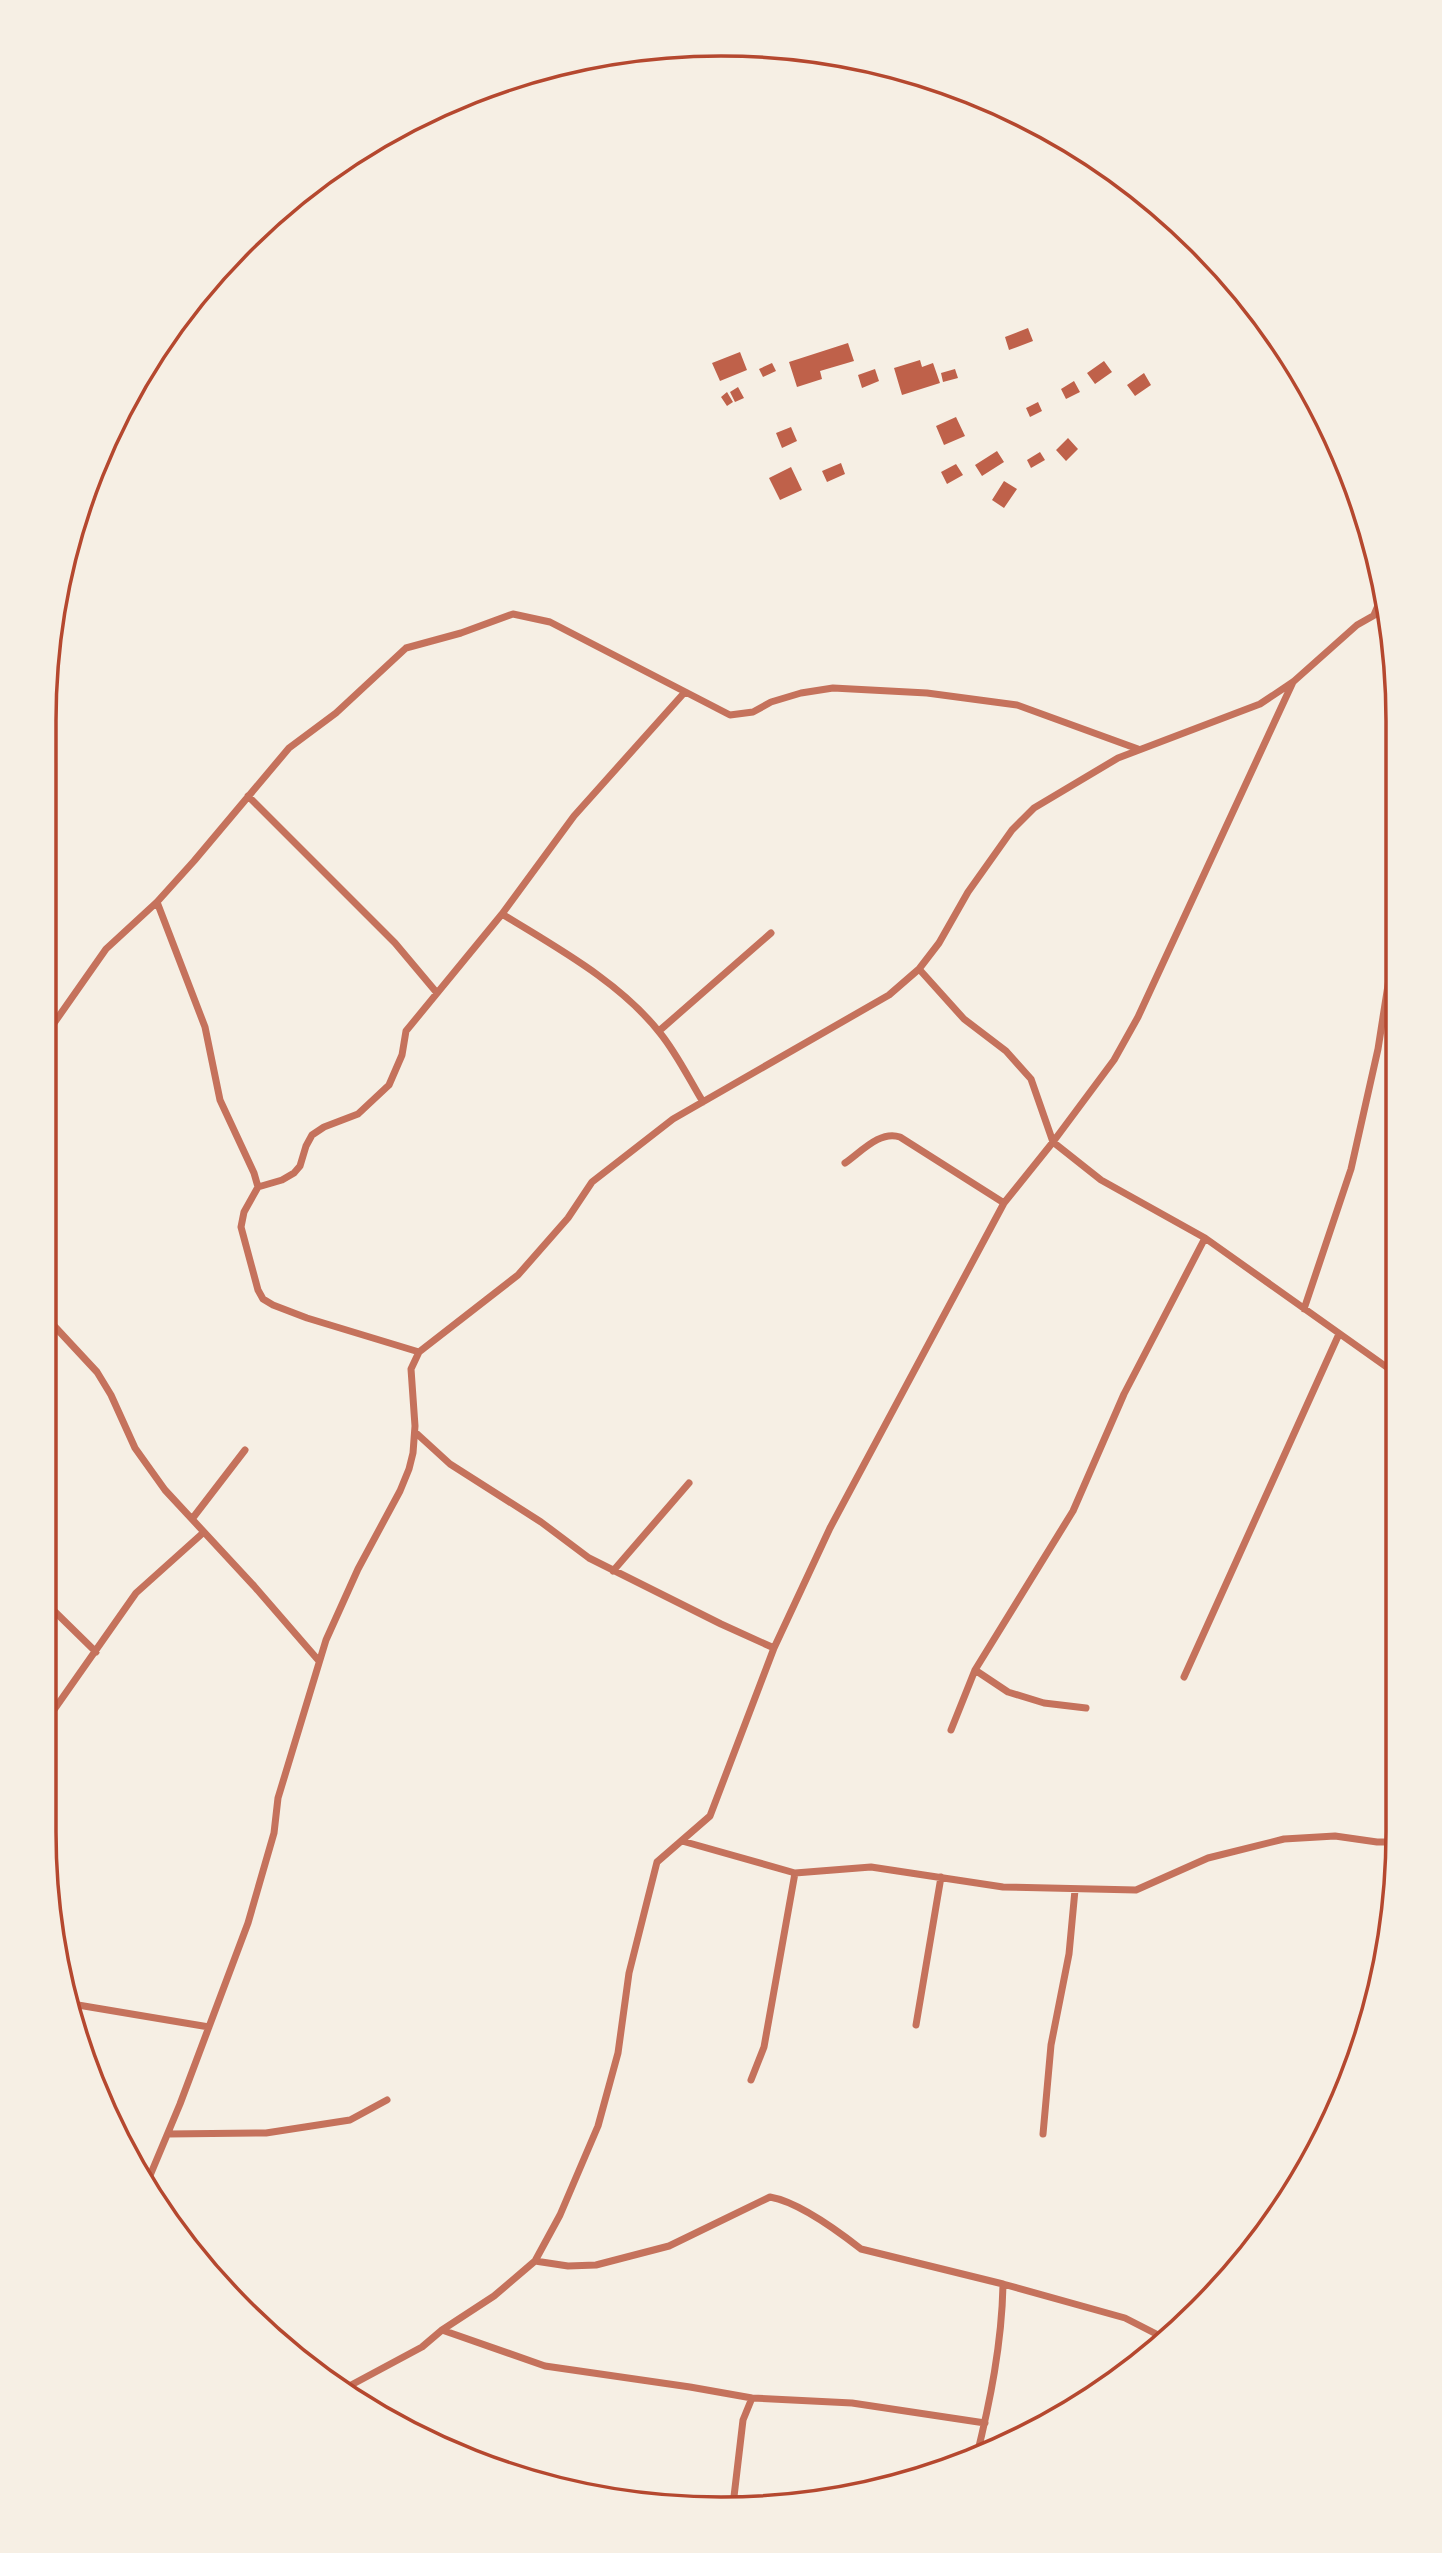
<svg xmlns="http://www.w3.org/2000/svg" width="1442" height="2553" font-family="Quicksand,sans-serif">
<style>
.building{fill:#bf614a}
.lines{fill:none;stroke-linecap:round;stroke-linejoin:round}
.minor{stroke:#c5725c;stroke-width:7}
.rim{fill:none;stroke:#b5482f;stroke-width:3.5}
</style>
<rect width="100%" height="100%" fill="#f6efe4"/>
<path class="building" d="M1028,328L1033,341L1009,350L1005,337Z
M848,343L854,361L820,371L822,379L797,387L789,362Z
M740,352L747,370L720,381L712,363Z
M920,360L922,367L933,363L940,383L902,395L894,368Z
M1104,361L1112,372L1095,384L1087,373Z
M772,363L776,371L763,377L759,369Z
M875,369L879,381L862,388L858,375Z
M955,369L958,378L943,382L941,373Z
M1144,373L1151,385L1135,396L1127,385Z
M1074,381L1080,392L1066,399L1061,389Z
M738,387L744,398L735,402L730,392Z
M727,392L733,402L727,406L721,397Z
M1038,402L1042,411L1030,417L1026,408Z
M956,417L965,436L944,445L936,426Z
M791,427L797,441L782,448L776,433Z
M1068,438L1078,449L1066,461L1056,450Z
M997,451L1004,462L982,476L975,465Z
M1040,452L1045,460L1031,468L1027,460Z
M841,463L845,474L827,482L822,471Z
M956,464L963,475L947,484L941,472Z
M791,467L802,490L780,500L769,478Z
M1004,481L1017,489L1004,508L992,500Z"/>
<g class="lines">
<path class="minor" d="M1374,615L1383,594
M248,796L395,943L437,993
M157,902L205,1027L220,1100L254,1173L258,1187L244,1212L241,1227L258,1290L263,1299L273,1305L307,1318L419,1352
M502,914L574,816L684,693
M919,969L964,1019L1006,1051L1031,1079L1053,1142L1101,1180L1205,1238L1395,1373
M659,1031L771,933
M45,1036L106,949L157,902L194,861L289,748L336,713L406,648L461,633L513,614L550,622L730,715L753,712L771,702L801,693L833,688L927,693L1017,705L1138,749
M845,1163C861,1152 880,1130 900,1137L1004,1203
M258,1187L282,1180L294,1173L300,1166L306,1146L312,1135L324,1127L358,1114L389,1085L402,1055L406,1031L502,914C557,948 620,982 660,1033C677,1054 689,1079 703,1102
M1304,1309L1351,1169L1378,1049L1394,947
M44,1315L97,1372L111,1395L135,1448L165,1490L254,1586L319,1661
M415,1432L450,1464L541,1522L589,1558L721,1624L774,1648
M192,1519L245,1450
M613,1571L689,1483
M44,1601L96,1652
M975,1670L1008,1692L1044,1703L1086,1708
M1184,1677L1339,1334
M44,1724L136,1593L204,1532
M951,1730L975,1670L1073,1511L1124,1394L1205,1238
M682,1841L795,1873L871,1867L1003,1887L1136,1890L1208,1858L1284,1839L1335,1836L1377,1842H1397
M72,2004L209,2027
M916,2025L941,1877
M751,2080L764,2047L795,1873
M168,2134L266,2133L350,2120L387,2100
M1043,2134L1051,2045L1069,1954L1075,1890
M149,2178L180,2104L248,1923L274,1833L278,1798L326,1640L358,1569L400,1491L409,1469L413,1453L415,1426L411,1369L419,1352L518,1275L568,1218L592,1182L673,1119L889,995L919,969L939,943L968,892L1012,830L1034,808L1118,758L1260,704L1293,682L1357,625L1387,608
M535,2261L568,2266L596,2265L669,2246L770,2197C799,2202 838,2231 861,2249L1003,2284
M442,2330L545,2366L690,2387L752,2398L852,2403L985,2423
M340,2391L422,2347L442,2330L494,2296L535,2261L560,2215L598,2126L618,2053L629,1973L657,1862L710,1816L774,1648L830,1528L1004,1203L1053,1142L1114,1060L1138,1017L1293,682
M976,2459C990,2402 1002,2343 1003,2284L1125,2318L1168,2340
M733,2505L743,2420L752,2398"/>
</g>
<path d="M0 0H1442V2553H0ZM721 56H721A665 665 0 0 1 1386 721V1832A665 665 0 0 1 721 2497H721A665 665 0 0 1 56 1832V721A665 665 0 0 1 721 56Z" fill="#f6efe4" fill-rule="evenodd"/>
<path class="rim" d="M721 56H721A665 665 0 0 1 1386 721V1832A665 665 0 0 1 721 2497H721A665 665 0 0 1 56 1832V721A665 665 0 0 1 721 56Z"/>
</svg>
